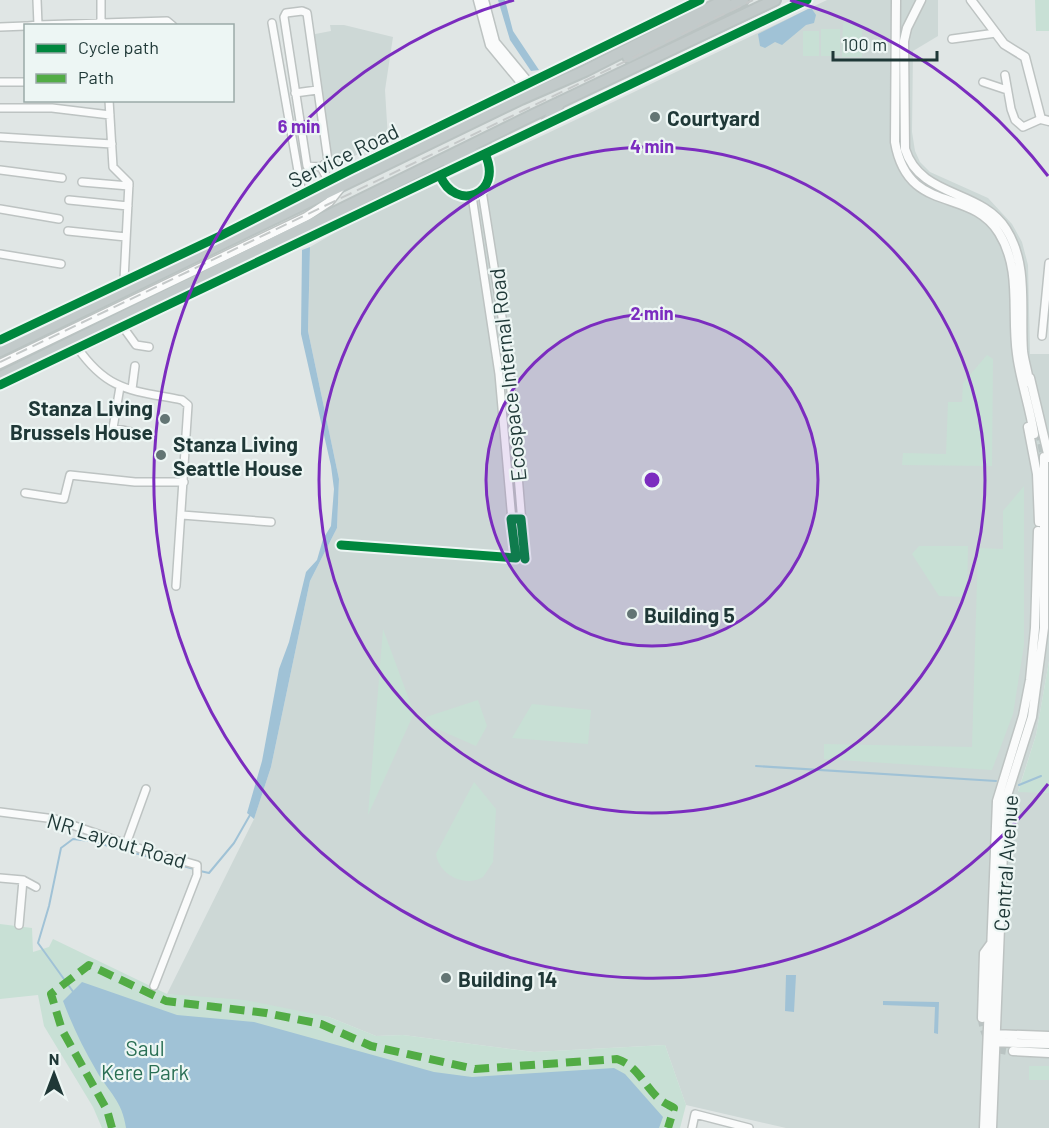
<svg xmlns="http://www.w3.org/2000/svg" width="1049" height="1128" font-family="Barlow,sans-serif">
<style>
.built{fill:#cdd8d6}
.green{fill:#c8e0d5}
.water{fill:#a0c2d6}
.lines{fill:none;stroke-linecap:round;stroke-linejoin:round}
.stream{stroke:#a0c2d6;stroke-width:2}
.tertiary-tunnel{stroke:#b9c3c2;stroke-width:8;stroke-dasharray:8 4;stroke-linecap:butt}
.minor-casing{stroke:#bdc3c2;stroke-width:10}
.tertiary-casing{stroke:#bdc3c2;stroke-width:11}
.trunk-casing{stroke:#bac3c2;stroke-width:14}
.minor{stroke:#fafbfb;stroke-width:7}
.tertiary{stroke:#fafbfb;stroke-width:8}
.trunk{stroke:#c2caca;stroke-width:10}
.rail{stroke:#c5c9c9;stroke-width:2;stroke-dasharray:12 6;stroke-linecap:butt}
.quiet{stroke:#52ac45;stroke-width:8;stroke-dasharray:15 8;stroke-linecap:butt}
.cycleway-casing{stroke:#edf6f4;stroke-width:13}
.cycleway{stroke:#00873e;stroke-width:9}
.ring{fill:none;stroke:#7b2cbf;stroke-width:3}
.poi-dot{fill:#637574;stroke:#edf6f4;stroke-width:2}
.labels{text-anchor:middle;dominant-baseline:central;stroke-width:4.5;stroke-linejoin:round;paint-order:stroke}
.poi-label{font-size:21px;font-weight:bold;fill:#1f3837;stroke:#edf6f4;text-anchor:start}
.street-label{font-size:21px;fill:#1f3837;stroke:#edf6f4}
.park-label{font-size:21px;fill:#2a6f54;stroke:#edf6f4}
.centre{fill:#7b2cbf;stroke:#edf6f4;stroke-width:3}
.ring-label{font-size:18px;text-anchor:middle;font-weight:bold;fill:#7b2cbf;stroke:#edf6f4;stroke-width:4.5;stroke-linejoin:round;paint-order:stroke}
</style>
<rect width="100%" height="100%" fill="#e0e6e5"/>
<path class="built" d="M827,0H938V36L913,51L912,132L915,151L920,162L930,172L988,198L1012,224L1022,242L1028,265L1030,354H1049V661L1036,735L1018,791L1049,793V1128H786L686,1105L665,1045L534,1052L403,1035L376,1036L329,1017L167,994L254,819L271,767L310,581L337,528L339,479L308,331L310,247L350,224L548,133Z
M330,25H344L393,37L385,90L388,139L333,167L310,35L331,31Z"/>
<path class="green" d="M1035,0H1049V31H1036Z
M843,23L862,24V57H842Z
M821,29H840V56H821Z
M803,31H819V56H803Z
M987,355L993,359L992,466L902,465L903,453L946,454L948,402H962L963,383Z
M1024,486V645L1013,714L992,770L824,759V744L972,747L978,548L1003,549V511Z
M919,546H968L967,597L939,596L912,554Z
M383,629L414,713L368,815Z
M1049,661V793L1018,792L1036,735Z
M478,700L487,726L476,746L426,724V717Z
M532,704L591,710L588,744L512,738Z
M474,782L496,809L493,862L483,877C465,888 439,875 436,854Z
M0,924L32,928L33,952L49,947L53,939L167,994L245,1000L329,1017L376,1036L403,1035L534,1052L665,1045L686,1105L680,1128H102L93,1107L44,1026L38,995L0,999Z
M1029,1066H1049V1080H1029Z"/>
<path class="water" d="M498,0H505L513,31L539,70L531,71L510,40Z
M808,9H812L816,15L814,23L806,25L782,45L775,42L765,48L760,46L758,34Z
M310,247L308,331L339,479L337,528L310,581L271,767L254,819L247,813L262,761L279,669L289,642L306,572L317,560L323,539L331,526L334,489L331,466L301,334L302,250Z
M786,975H796L794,1012L785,1011Z
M82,982L177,1015L254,1022L434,1072L472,1077L614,1068L625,1074L663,1117L659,1128H126C122,1100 109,1093 96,1070C83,1048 72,1025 63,1001Z
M883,1001L939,1002L938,1034L934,1033L935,1007L883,1005Z"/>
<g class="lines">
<path class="stream" d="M756,766L996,781
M1019,785L1041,776
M200,871L209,873L234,843L250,815
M74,993L38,943L49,906L61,848L73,839L90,841L194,869"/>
<path class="tertiary-tunnel" d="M1039,432L1044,457
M982,1018C983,1036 993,1053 1013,1051"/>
<defs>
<path id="minor" d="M101,0V22
M272,23L302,194
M38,25L167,21L173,26
M28,26L38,25L37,0
M0,27L26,26
M952,39L996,33
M1005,75L1011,109L1015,120L1023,127L1041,119
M0,82H26
M983,82L1007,90
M295,93L317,90
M109,100L113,167L129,183L124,280
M0,108H52L110,115
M0,137L112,144
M321,167L307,166L284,17L286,13L302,11L307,13L328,161L321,167L328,180
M0,170L62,178
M440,175C455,213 504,195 485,154
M82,182L129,186
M472,196L499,374L514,543L516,558L525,559L508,355L482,191
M69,200L128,206
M0,209L59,219
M68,231L126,237
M0,254L61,264
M123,327L136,345L149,347
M1042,336L1049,263
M77,347C108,392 132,390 182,400L188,405L176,586
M120,387L113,428L140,434
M132,389L135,366
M25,493L64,499L70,475L135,482H184
M182,515L271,522
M0,812L55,819L141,849L197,865V875L154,986
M126,844L146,789
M0,878L23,880L36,887
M19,925L23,880
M692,1128L695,1114L749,1128"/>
<path id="tertiary" d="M478,0L490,45L524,86
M484,0L495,42L529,83
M896,0L895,142C908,216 970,186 999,233C1022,270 1011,313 1017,354C1020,379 1030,407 1034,434
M921,0L907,28L904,41L905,149C920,198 981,189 1006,229C1029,265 1020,310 1023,351C1024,361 1028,372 1029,382
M971,0L1004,44L1025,57L1041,119L1049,121
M0,340L220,236L350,170L700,0
M0,364L306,217L329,202L341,187
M1030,378L1049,458
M0,385L807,0
M1028,427L1037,474L1039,522
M982,1018L984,953L992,942
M993,1034L1049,1036
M990,1042L1049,1044
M1013,1051L1049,1053
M984,1128L997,801L1023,716L1030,680L1035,628L1038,531
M992,1128L1005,802L1032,717L1044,628V457"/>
<path id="trunk" d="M628,57L743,0
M547,123L560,102
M448,162L491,150
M0,351L521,99L585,71L725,0
M0,377L533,115L775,0"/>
</defs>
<use href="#minor" class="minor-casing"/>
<use href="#tertiary" class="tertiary-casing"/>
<use href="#trunk" class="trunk-casing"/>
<use href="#minor" class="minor"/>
<use href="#tertiary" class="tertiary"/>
<use href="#trunk" class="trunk"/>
<path class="rail" d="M0,362L753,0"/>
<path class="quiet" d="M112,1128L107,1110L62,1030L51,994L89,965L166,1001L266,1013L321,1024L371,1046L475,1069L617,1059C638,1066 643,1084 658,1098C662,1102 669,1105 674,1108L668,1128"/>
<defs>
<path id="cycleway" d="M440,175C455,213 504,195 485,154
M0,340L220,236L350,170L700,0
M0,385L807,0
M341,545L516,558L511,519H521L525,559"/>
</defs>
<use href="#cycleway" class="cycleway-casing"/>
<use href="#cycleway" class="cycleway"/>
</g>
<circle cx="652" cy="480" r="166" fill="#7b2cbf" fill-opacity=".12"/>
<g class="ring">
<circle cx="652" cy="480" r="166"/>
<circle cx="652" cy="480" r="333"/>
<path d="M1048 784A499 499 0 1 1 514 0M790 0A499 499 0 0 1 1048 176"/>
</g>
<g class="poi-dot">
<circle cx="655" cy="117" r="6"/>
<circle cx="165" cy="419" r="6"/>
<circle cx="161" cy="455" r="6"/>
<circle cx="632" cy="614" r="6"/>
<circle cx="446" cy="978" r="6"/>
</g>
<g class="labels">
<g class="poi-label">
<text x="667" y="117">Courtyard</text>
<text x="153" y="407" text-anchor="end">Stanza Living<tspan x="153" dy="24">Brussels House</tspan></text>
<text x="173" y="443">Stanza Living<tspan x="173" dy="24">Seattle House</tspan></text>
<text x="644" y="614">Building 5</text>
<text x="458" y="978">Building 14</text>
</g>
<g class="street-label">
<text transform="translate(343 155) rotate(-26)">Service Road</text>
<text transform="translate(507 375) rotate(-96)">Ecospace Internal Road</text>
<text transform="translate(117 840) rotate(17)">NR Layout Road</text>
<text transform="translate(1005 863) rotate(-86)">Central Avenue</text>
</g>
<g class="park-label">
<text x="145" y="1047">Saul<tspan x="145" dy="24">Kere Park</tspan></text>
</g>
</g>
<circle cx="652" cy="480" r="9" class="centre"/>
<g class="ring-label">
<text x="299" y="133">6 min</text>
<text x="652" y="153">4 min</text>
<text x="652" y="320">2 min</text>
</g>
<rect x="24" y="24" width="210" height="78" fill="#edf6f4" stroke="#9baaa8" stroke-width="1.5"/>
<rect x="36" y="44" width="30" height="9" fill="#00873e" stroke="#9baaa8" stroke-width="1.5"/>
<text x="78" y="54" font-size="18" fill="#1f3837">Cycle path</text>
<rect x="36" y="74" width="30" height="9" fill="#52ac45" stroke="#9baaa8" stroke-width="1.5"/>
<text x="78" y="84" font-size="18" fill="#1f3837">Path</text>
<g transform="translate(54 1074)" stroke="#edf6f4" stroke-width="4.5" paint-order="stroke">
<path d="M0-4.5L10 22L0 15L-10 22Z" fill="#1f3837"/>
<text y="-9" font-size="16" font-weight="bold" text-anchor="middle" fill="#1f3837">N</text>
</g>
<path d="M833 51v9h104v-9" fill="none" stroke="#1f3837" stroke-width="3"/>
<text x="842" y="51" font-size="18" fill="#1f3837" stroke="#edf6f4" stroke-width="4.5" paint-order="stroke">100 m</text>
</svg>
